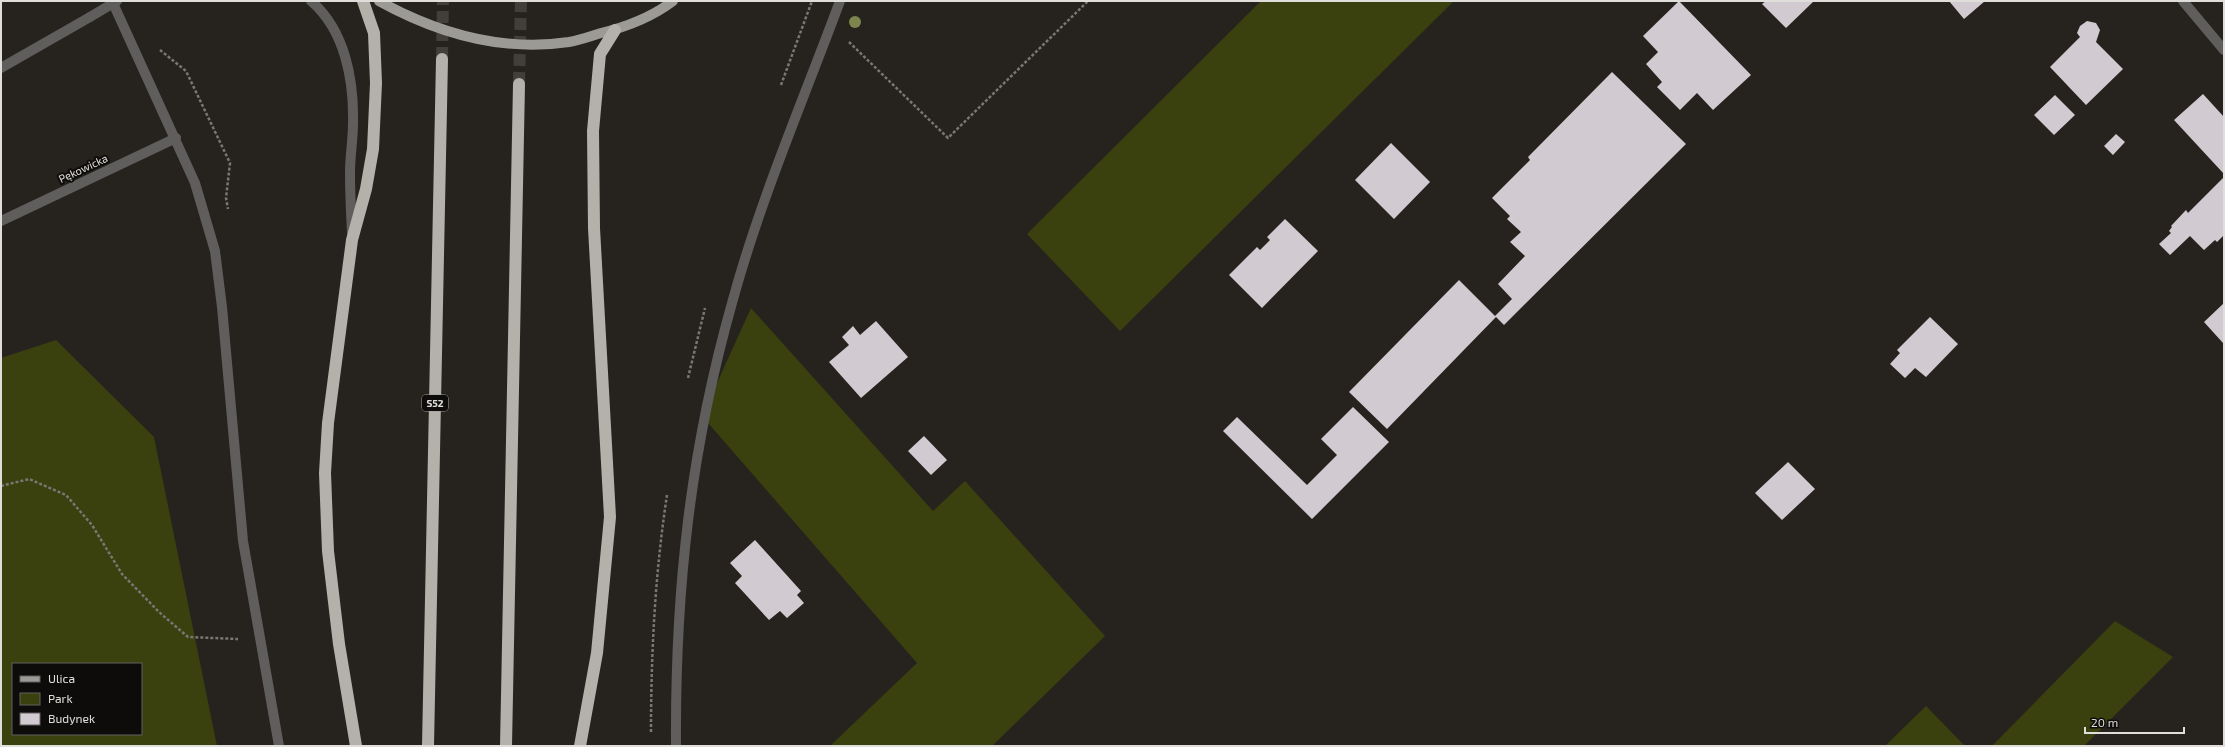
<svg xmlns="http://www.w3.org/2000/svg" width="2225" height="747" font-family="'Exo 2',sans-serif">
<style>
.green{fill:#3a410f;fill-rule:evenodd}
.building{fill:#d1cbd1}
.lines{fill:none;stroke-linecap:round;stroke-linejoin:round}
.highway-tunnel{stroke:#423f3a;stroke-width:12;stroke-dasharray:12 6;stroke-linecap:butt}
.path{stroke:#797773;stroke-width:2.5;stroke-dasharray:3 2;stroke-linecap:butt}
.minor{stroke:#5f5e5c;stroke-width:10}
.major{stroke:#9c9a94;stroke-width:10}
.highway{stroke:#b4b1aa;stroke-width:12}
.minor-bridge{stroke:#5f5e5c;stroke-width:10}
.tree{fill:#7d854c}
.labels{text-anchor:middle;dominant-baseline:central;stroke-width:4;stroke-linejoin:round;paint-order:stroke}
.shield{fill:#0e0c0a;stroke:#a19f9c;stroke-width:1}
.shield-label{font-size:10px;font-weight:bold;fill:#e0dedb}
.street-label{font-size:11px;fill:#e0dedb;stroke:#0e0c0a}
</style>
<rect width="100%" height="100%" fill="#26231e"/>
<path class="green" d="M1261,1H1454L1120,331L1027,234Z
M751,308L933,511L965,481L1105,636L992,746H830L917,663L702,416Z
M56,340L154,437L217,746H1V358ZM13,664H141V734H13Z
M2115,621L2173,657L2084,746H1992Z
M1926,706L1965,746H1885Z"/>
<path class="building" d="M1679,1L1751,75L1713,110L1697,93L1680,110L1657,87L1662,82L1646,64L1658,52L1643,36Z
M1766,1H1814L1786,28L1762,4Z
M1949,1H1985L1964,19Z
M2087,21L2096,23L2100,30L2096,42L2123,69L2086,105L2050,67L2080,37L2077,33L2080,26Z
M1612,72L1686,144L1504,325L1496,317L1387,429L1349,392L1459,280L1495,316L1512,299L1498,284L1525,256L1510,242L1521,232L1507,219L1510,216L1492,198L1530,160L1528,157Z
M2203,94L2224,117V174L2174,120Z
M2055,95L2075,115L2054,135L2034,115Z
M2116,134L2125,142L2113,155L2104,146Z
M1391,143L1430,182L1394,219L1355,180Z
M2224,177V235L2217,242L2215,240L2204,250L2190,236L2170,255L2159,244L2171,233L2169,231L2172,227L2171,226L2186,210L2188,213Z
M1285,219L1318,251L1262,308L1229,275L1257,247L1260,250L1270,240L1267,237Z
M2224,303V341L2223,343L2204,322Z
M1930,317L1958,344L1926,377L1915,368L1905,378L1890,364L1900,353L1897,350Z
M876,321L908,357L861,398L829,362L849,345L842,337L853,326L860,335Z
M1353,407L1389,442L1312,519L1223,431L1237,417L1307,485L1337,455L1321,439Z
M924,436L947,460L931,475L908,451Z
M1788,462L1815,489L1782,520L1755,493Z
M755,540L801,591L797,595L804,603L787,618L780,611L769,620L735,583L742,576L730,563Z"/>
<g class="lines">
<path class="highway-tunnel" d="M442,59L443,1
M519,84L521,1"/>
<path class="path" d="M849,42L948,138L1088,1
M160,50L186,71L230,163L226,198L228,209
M781,85L812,1
M688,378L705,308
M1,486L29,479L66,495L92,525L122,574L159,612L188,637L238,639
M651,732C651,653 655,574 667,495"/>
<path class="minor" d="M112,1L195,183L215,251L222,307L243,541L279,746
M311,1C345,30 354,80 353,123C353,140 350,156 350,172C350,192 351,213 352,233
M2183,1L2224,50
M1,68L90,17
M1,221L176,138
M676,746C675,591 690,452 732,303C760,200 803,101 840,1"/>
<path class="major" d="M379,1C437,33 502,52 569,42C580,40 591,36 601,33C626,27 652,17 673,1"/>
<path class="highway" d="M356,746L339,644L328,551L325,473L328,423L352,240L366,189L373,149L376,83L374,33L363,1
M428,746L442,59
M506,746L519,84
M580,746L597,653L610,517L594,228L593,131L600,54L615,30"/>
<path class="minor-bridge" d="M90,17L117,1"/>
</g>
<circle class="tree" cx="855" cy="22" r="6"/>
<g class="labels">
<rect class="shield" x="422" y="395" width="26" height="16" rx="3"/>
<g class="shield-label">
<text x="435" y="403">S52</text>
</g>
<g class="street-label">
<text transform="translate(83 168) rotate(-25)">Pękowicka</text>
</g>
</g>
<rect width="2225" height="747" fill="none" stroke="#e0dedb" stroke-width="4"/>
<rect x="12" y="663" width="130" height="72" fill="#0e0c0a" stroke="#62605e"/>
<rect x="20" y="676" width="20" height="6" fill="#9c9a94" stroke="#62605e"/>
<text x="48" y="683" font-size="12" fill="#e0dedb">Ulica</text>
<rect x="20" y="693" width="20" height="12" fill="#3a410f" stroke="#62605e"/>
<text x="48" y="703" font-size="12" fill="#e0dedb">Park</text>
<rect x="20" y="713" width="20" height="12" fill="#d1cbd1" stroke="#62605e"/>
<text x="48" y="723" font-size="12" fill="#e0dedb">Budynek</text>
<path d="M2085 727v6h99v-6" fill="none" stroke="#e0dedb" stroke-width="2"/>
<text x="2091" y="727" font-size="12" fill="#e0dedb" stroke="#0e0c0a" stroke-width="3" paint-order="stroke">20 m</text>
</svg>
